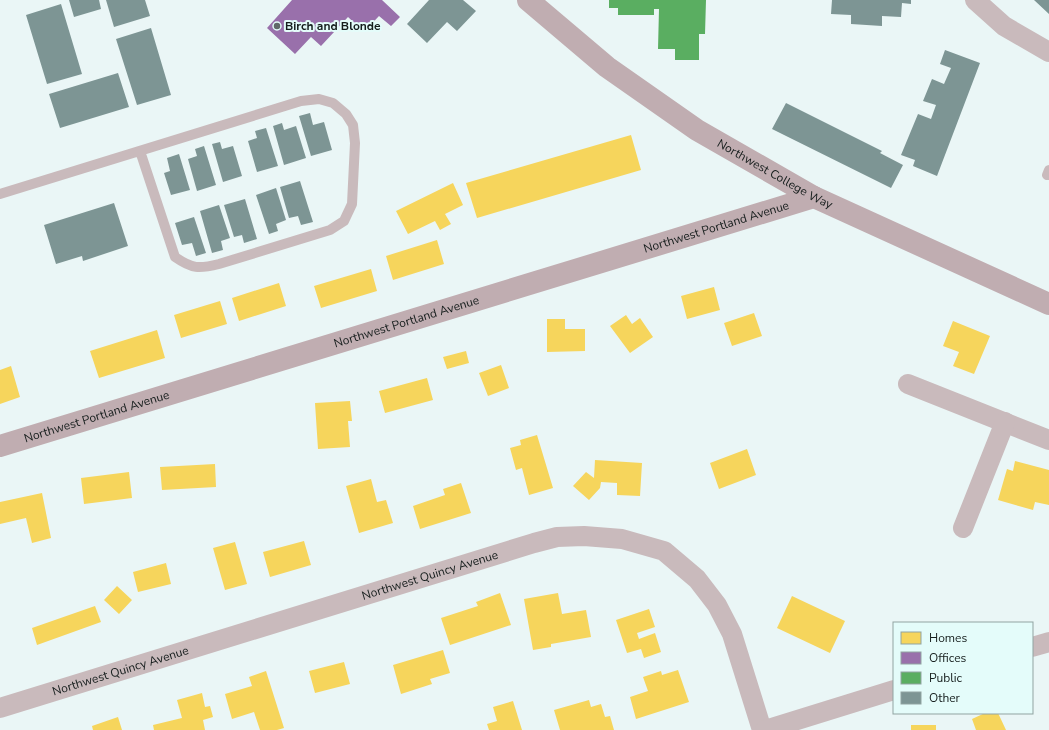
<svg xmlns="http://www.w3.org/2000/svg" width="1049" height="730" font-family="'Nunito Sans',sans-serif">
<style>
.homes{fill:#f6d55c}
.offices{fill:#9970ab}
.public{fill:#5aae61}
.building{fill:#7d9594}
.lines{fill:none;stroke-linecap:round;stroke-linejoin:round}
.lane{stroke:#c9babc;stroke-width:10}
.street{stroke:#c9babc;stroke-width:20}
.secondary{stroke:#c0adb1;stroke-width:22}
.poi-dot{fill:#606968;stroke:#e4fcfa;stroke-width:1.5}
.labels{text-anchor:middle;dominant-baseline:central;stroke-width:4;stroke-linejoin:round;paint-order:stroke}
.poi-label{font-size:12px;font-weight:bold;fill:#151d1c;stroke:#e4fcfa;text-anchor:start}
.street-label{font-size:12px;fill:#151d1c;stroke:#e4fcfa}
</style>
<rect width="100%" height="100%" fill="#eaf6f6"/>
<path class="homes" d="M631,135L641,170L477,218L466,183Z
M453,183L463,205L445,214L451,224L440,230L435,221L408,234L396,211Z
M437,240L444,264L393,280L386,256Z
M371,269L377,291L321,308L314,286Z
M279,283L286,306L239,321L232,298Z
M714,287L720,310L687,319L681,296Z
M220,301L227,324L181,338L174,315Z
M754,313L762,336L732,346L724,323Z
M626,315L632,324L640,318L653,337L630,353L610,326Z
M547,319H565V329H585V351L547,352Z
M953,321L990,336L974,374L953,366L959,352L943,346Z
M157,330L165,358L99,378L90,351Z
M466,351L469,363L447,369L443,357Z
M501,365L509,388L488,396L479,373Z
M11,366L20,397L0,404V370Z
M427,378L433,400L385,413L379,391Z
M350,401L352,421H348L350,447L318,449L315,403Z
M537,435L553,488L529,495L522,468L516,470L510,448L521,445L520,440Z
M747,449L756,475L719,489L710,463Z
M595,460L642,463L640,496L617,495V483L601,482L600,488L589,500L573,486L586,472L594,478Z
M1015,461L1049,470V505L1035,502L1033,510L998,500L1007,469L1013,471Z
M215,464L216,487L162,490L160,467Z
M129,472L132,498L84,504L81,478Z
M371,479L377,502L386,500L393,523L359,533L346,486Z
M461,483L471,513L420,529L413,506L445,495L443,489Z
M42,493L51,538L32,543L26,518L0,524V502Z
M304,541L311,565L270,577L263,552Z
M235,542L247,584L225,590L213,548Z
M166,563L171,584L138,592L133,572Z
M117,586L132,600L119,614L104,600Z
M500,593L511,625L450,645L441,618L478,606L476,602Z
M558,593L562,614L586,610L591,637L551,644V647L533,650L524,599Z
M792,596L845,621L830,653L777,628Z
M95,606L101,622L37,645L32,628Z
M649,609L655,627L637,633L639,639L655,633L661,652L644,658L641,649L627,653L616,620Z
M443,650L450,673L430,679L432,684L401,694L393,665Z
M344,662L350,684L315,693L309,671Z
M678,670L689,702L636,719L630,697L648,691L643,677L661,671L662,675Z
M266,671L284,728L277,730H260L254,712L232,719L225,694L252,686L249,677Z
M202,693L205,707L210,706L213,717L203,720L205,730H154L153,725L182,718L177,700Z
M589,700L591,707L601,704L605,717L610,716L614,730H560L554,710Z
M513,701L522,730H489L487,724L497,721L493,707Z
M985,713H998L1006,730H976L972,719Z
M118,717L122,730H93L92,726Z
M911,725H936V730H911Z"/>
<path class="offices" d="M292,0H382L400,17L391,26L379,16L364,32L348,17L321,46L311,37L295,54L267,28Z"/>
<path class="public" d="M609,0H706L705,34H699V60H675V49H658L659,9H654V15H618V8H609Z"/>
<path class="building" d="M69,0H99L101,9L74,17Z
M106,0H145L150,16L114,27Z
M429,0H463L476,11L457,31L447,22L427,43L407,24Z
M832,0H911V4L902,3L901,17L882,16V26L851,24V15L831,14Z
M1034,0H1049V14Z
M61,4L82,74L47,84L26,15Z
M151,28L171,95L137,105L116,39Z
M945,50L980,63L937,176L913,166L915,160L901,155L918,114L931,119L936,105L923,101L932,79L944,84L951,68L940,64Z
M118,73L129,107L60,128L49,94Z
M786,103L882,151L880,153L903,165L891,188L772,129Z
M310,113L313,125L324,122L332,150L311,156L299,116Z
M282,123L284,130L296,126L306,158L284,165L273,126Z
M266,128L278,166L257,172L248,141L257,138L255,131Z
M220,142L222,149L233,146L242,176L223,182L212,144Z
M204,146L216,185L197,191L188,159L197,156L195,149Z
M179,154L190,190L171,195L164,173L170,171L167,158Z
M300,181L313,222L301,225L298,216L289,218L280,187Z
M276,188L286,220L276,224L278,231L269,234L256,195Z
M245,199L257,239L244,243L242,235L234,237L224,205Z
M114,203L128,246L83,261L82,256L56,264L44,225Z
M219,205L230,238L221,241L223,250L212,253L200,211Z
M194,217L206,253L196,256L192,243L182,245L175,223Z"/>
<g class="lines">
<path class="lane" d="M1049,170L1047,175H1049
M0,194L301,101L319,99L333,103L346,114L353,125L355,143L352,204L344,221L330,230L219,264C199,269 192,269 175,257L140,151"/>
<g class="street">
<path d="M975,0L1004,26L1049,52"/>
<path d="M908,384L1049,440"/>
<path d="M963,528L1005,422"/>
<path d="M1032,647L1049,642"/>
<path id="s1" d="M0,708L534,543L557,537L584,536L622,539L664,551L697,579L717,605L732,634L762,730"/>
<path d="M765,730L894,690"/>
</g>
<g class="secondary">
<path id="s2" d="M528,0L607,67L697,130L814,197L1049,304"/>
<path id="s3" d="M0,446L814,197"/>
</g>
</g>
<circle class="poi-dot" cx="277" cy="26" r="4"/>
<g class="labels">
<g class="poi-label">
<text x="285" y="26">Birch and Blonde</text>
</g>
<g class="street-label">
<text stroke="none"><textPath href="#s2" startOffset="303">Northwest College Way</textPath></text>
<text stroke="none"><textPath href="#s3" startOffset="749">Northwest Portland Avenue</textPath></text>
<text stroke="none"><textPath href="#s3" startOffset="425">Northwest Portland Avenue</textPath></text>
<text stroke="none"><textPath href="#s3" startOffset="101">Northwest Portland Avenue</textPath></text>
<text stroke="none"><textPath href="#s1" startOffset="450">Northwest Quincy Avenue</textPath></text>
<text stroke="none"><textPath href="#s1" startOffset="126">Northwest Quincy Avenue</textPath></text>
</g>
</g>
<rect x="893" y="622" width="140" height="92" fill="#e4fcfa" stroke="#91a3a1"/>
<rect x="901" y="632" width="20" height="12" fill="#f6d55c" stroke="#91a3a1"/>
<text x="929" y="642" font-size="12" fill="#151d1c">Homes</text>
<rect x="901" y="652" width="20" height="12" fill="#9970ab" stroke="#91a3a1"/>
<text x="929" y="662" font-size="12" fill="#151d1c">Offices</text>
<rect x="901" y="672" width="20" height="12" fill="#5aae61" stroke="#91a3a1"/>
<text x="929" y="682" font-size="12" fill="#151d1c">Public</text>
<rect x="901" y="692" width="20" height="12" fill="#7d9594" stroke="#91a3a1"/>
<text x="929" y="702" font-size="12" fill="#151d1c">Other</text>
</svg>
